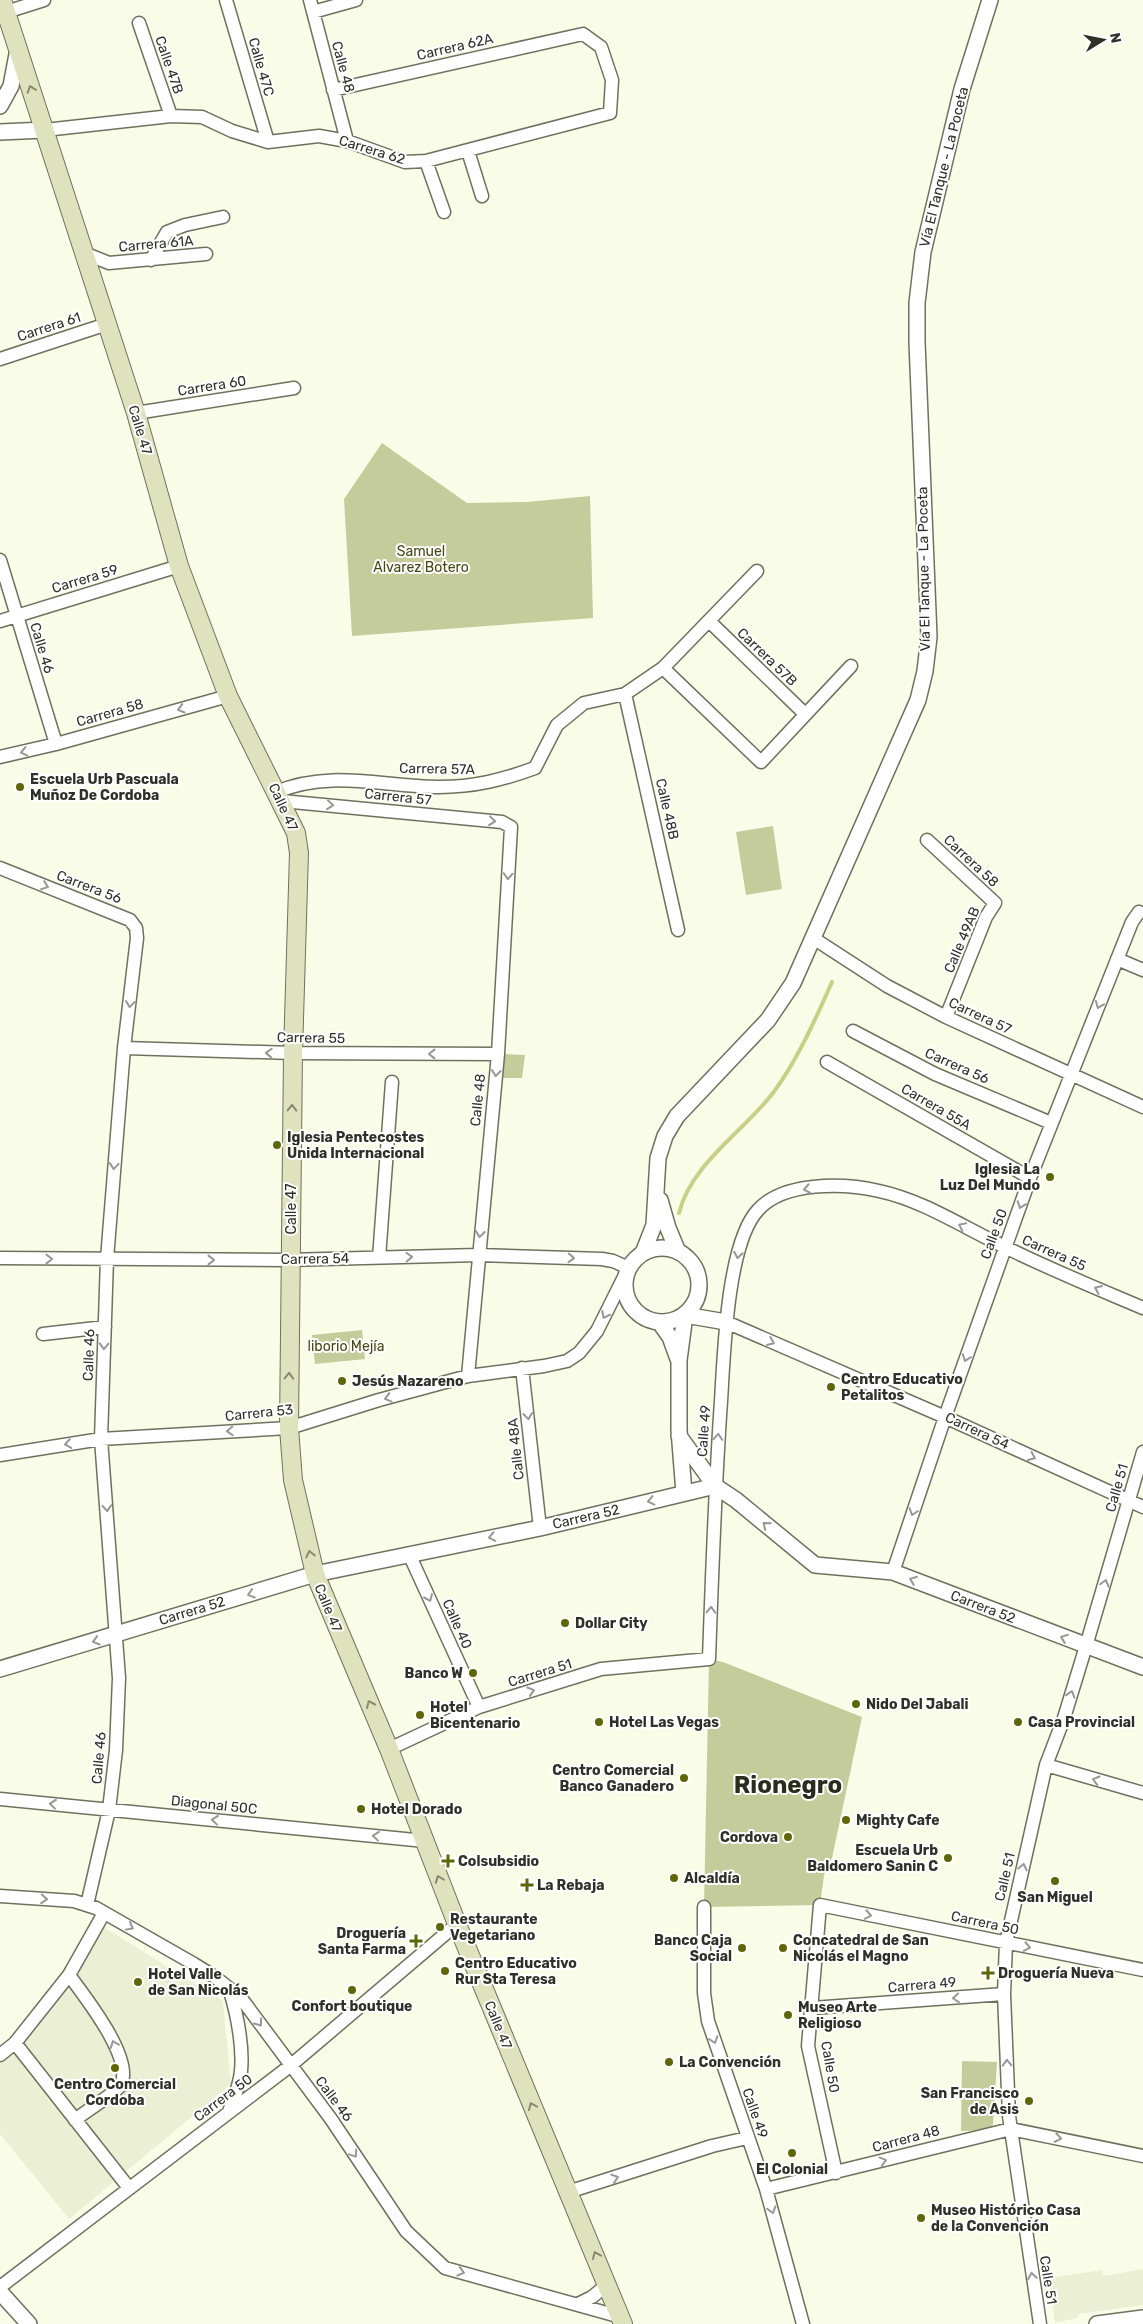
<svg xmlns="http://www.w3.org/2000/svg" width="1143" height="2324" font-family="Rubik,sans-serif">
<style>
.built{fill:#ebf0d4}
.green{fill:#c4cc9c}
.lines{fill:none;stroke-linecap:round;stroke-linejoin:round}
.stream{stroke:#c6d087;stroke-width:4}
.minor-casing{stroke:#6e715f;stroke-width:15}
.tertiary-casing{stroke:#6e715f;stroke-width:18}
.secondary-casing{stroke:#6e715f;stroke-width:20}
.minor{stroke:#fff;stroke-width:12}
.tertiary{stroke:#fff;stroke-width:15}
.secondary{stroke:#dfe3bd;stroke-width:18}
.oneway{stroke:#878a72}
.oneway2{stroke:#979894}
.poi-dot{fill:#5e6606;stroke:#fff;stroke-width:2}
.labels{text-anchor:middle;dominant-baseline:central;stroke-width:4;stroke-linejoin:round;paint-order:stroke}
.street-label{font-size:14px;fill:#2f3028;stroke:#fff}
.park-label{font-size:14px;fill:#444913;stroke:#fff}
.poi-label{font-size:14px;font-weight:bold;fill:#2f3028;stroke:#fff;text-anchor:start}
.town-label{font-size:24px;font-weight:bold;fill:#2a2d1d;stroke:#fff}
</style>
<rect width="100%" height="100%" fill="#f9fde8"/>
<path class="built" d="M102,1926L223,2001L231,2084L69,2219L0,2134V2053Z
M1143,2269V2305L1078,2314V2318L1055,2323L1049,2278L1102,2270L1103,2276Z"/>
<path class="green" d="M382,443L467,503L527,502L590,496L593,618L352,636L344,499Z
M773,826L782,889L746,895L736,832Z
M504,1054L525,1055L522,1078H501Z
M362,1330L365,1359L315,1364L312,1335Z
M709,1659L723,1662L862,1717L832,1858L824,1875L820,1905L704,1907Z
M962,2061L997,2062L993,2125L985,2130L961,2131Z"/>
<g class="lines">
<path class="stream" d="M679,1213C691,1164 744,1131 773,1093C797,1061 816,1018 832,982"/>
<defs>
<path id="minor" d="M226,0L268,142
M310,0L347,141
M6,12L44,0
M313,12L356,0
M139,23L171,116
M45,130L171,116L202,117L232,131L268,142L319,136L347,141L405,162L426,161L610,113L612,80L601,47L583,34L333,90
M468,151L482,196
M426,161L444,212
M84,253L109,263L206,254
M151,260L167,232L185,225L223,217
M0,359L107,324
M136,413L294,388
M0,560L56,744
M0,621L179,566
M709,621L805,714
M663,668L761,762L851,666
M625,694L678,930
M0,757L56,744L228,696
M276,792C332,769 382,787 439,787C474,787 502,780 535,768L557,725L584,703L625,694L663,668L757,571
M282,801L502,822L511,827L498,1054L468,1376
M927,840L995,903L986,917L946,1017
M0,868L130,920L136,928L137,938L124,1048L107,1259L101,1439L119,1678L116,1750L109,1810L87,1905
M813,938L887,986L946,1017L1143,1107
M1117,959L1143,970
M853,1031L935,1074L1051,1123
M124,1048L293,1053L498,1054
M827,1062L1030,1178
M0,1258L287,1260L478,1255L602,1259L613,1261L629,1268
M379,1258L392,1082
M726,1322L945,1417L1143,1507
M43,1334L105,1327
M522,1368L540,1528
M0,1455L101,1439L289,1428L379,1400L468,1376L544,1366L567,1361L579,1353L597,1331L627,1271
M409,1554L479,1707
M893,1572L945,1417L1030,1178L1132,922L1139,912
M389,1749L479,1707L601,1669L709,1659C712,1573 715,1487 721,1401C724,1354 727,1243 758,1210C784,1181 844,1183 879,1191C922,1200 963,1227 1003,1246C1049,1269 1096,1288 1143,1308
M1046,1765L1143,1793
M0,1799L425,1841
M0,1896L74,1901L96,1908L194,1964L215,1977L241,1998L331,2119L406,2231L445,2268L621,2317
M704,1907V1993L708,2021L766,2189L803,2324
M69,1975C85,1997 134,2058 121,2085C117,2092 83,2113 75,2120
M812,2008L1004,1994
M15,2043L129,2188
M0,2055L15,2043L69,1975L104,1913
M229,2112C232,2102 237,2092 239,2082C246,2056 237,2013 229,1988
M836,2173L808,2046L820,1905L1143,1970
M766,2189L1011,2129L1143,2156
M568,2192L712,2146L747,2138
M0,2287L290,2066L457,1924
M578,2304L592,2297L608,2284
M1040,2324L1009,2116L1004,1994L1006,1943L1046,1765L1064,1718L1086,1646L1143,1452"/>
<path id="tertiary" d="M0,106L11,86L18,49
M0,132L45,130
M660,1200L668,1228L678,1252
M625 1285a37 37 0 1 1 74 0a37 37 0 1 1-74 0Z
M643,1253L654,1225L658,1158L665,1136L677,1116L768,1020L793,983L918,700L925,671L929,637L917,342V303L923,252L962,89L990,0
M660,1323L670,1337L678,1359
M679,1436L715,1486L736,1500L815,1565L893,1572L1143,1667
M684,1493L679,1430V1360L685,1315L726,1322
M0,1669L315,1574L540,1528L715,1486
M0,2292L29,2324
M1097,2324L1143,2318"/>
<path id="secondary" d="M2,0L136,413L179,566L228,696L296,833L299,853L293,1053L289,1428L293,1480L315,1574L389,1749L457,1924L623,2324"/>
</defs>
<use href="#minor" class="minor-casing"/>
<use href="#tertiary" class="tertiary-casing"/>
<use href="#secondary" class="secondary-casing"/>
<use href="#minor" class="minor"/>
<use href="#tertiary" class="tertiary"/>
<use href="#secondary" class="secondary"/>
</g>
<defs><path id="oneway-chevron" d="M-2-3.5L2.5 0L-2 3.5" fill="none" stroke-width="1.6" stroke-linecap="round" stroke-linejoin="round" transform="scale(1.25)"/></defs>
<g class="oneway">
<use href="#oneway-chevron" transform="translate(31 89) rotate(-109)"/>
<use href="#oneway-chevron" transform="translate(292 1108) rotate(-89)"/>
<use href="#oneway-chevron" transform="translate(289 1376) rotate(-89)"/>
<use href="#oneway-chevron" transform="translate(310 1554) rotate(-103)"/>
<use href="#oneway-chevron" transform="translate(370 1704) rotate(-114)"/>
<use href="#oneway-chevron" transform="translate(439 1879) rotate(-111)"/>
<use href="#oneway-chevron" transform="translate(532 2106) rotate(-113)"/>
<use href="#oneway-chevron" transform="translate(596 2255) rotate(-113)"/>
</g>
<g class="oneway2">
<use href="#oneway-chevron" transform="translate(181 709) rotate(164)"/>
<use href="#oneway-chevron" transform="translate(24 752) rotate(167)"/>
<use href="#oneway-chevron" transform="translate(330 805) rotate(6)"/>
<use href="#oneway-chevron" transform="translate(492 821) rotate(6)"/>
<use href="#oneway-chevron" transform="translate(508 876) rotate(93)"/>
<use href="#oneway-chevron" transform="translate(45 886) rotate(21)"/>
<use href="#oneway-chevron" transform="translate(130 1004) rotate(97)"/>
<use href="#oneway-chevron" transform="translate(1099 1005) rotate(112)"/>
<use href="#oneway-chevron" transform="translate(269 1053) rotate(-178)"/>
<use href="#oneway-chevron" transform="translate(432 1054) rotate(180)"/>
<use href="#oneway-chevron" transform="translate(496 1073) rotate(96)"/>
<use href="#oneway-chevron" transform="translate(114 1166) rotate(95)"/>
<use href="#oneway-chevron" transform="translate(807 1189) rotate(169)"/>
<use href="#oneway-chevron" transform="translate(1021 1205) rotate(110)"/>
<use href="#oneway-chevron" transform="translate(962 1226) rotate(-154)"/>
<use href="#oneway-chevron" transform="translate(480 1234) rotate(96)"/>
<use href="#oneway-chevron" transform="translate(738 1255) rotate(100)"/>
<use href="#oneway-chevron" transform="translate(409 1257) rotate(-2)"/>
<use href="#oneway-chevron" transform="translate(571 1258) rotate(2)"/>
<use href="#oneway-chevron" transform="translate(49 1259)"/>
<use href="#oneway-chevron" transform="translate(211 1260)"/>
<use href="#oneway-chevron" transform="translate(1098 1289) rotate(-156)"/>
<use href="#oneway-chevron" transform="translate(605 1315) rotate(117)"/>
<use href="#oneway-chevron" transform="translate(771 1342) rotate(23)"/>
<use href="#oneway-chevron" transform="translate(104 1346) rotate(92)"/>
<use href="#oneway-chevron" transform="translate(966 1358) rotate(110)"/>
<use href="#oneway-chevron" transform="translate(388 1398) rotate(165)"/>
<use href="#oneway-chevron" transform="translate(528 1416) rotate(84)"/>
<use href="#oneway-chevron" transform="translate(230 1431) rotate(177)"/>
<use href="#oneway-chevron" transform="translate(718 1437) rotate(-86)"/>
<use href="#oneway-chevron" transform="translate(68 1444) rotate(171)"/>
<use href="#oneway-chevron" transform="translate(1032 1457) rotate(25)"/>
<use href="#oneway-chevron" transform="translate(651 1501) rotate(167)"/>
<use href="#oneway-chevron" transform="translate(107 1508) rotate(86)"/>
<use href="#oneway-chevron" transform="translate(913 1512) rotate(108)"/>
<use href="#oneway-chevron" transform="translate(766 1525) rotate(-141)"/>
<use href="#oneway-chevron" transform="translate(492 1537) rotate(169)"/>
<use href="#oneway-chevron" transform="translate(913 1580) rotate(-159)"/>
<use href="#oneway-chevron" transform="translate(1105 1583) rotate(-74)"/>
<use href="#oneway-chevron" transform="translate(251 1594) rotate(163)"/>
<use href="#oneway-chevron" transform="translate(429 1598) rotate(66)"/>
<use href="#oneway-chevron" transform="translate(711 1610) rotate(-88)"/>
<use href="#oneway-chevron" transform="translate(1064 1638) rotate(-159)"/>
<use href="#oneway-chevron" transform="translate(96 1641) rotate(163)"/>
<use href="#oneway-chevron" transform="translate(531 1691) rotate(-17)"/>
<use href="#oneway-chevron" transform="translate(1071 1694) rotate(-73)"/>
<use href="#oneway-chevron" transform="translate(1096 1780) rotate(-164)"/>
<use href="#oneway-chevron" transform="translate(53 1804) rotate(-174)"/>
<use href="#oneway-chevron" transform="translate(215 1820) rotate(-174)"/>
<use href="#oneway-chevron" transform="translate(376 1836) rotate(-174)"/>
<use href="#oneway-chevron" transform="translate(1023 1867) rotate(-77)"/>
<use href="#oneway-chevron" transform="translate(44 1899) rotate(4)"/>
<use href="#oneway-chevron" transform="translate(868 1915) rotate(11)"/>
<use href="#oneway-chevron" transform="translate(130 1927) rotate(29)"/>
<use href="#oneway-chevron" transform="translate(1027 1947) rotate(11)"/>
<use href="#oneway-chevron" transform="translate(956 1998) rotate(175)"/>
<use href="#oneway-chevron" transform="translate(259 2023) rotate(54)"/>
<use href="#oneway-chevron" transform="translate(714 2040) rotate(72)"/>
<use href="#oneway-chevron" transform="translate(114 2044) rotate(-111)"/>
<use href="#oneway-chevron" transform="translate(1007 2063) rotate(-92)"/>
<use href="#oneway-chevron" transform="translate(1058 2138) rotate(11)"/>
<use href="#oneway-chevron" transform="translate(354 2154) rotate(56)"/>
<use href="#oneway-chevron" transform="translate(883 2161) rotate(-15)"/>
<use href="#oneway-chevron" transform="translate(615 2178) rotate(-18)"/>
<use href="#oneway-chevron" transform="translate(772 2210) rotate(74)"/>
<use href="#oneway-chevron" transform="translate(461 2272) rotate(16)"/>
<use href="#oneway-chevron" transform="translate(1032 2276) rotate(-99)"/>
</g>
<g class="poi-dot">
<circle cx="20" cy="787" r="5"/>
<circle cx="277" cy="1145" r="5"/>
<circle cx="1050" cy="1177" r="5"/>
<circle cx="342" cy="1381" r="5"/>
<circle cx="831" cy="1387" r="5"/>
<circle cx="565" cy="1623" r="5"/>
<circle cx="473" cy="1673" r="5"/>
<circle cx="856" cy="1704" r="5"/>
<circle cx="420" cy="1715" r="5"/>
<circle cx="599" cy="1722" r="5"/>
<circle cx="1018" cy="1722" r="5"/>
<circle cx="684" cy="1778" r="5"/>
<circle cx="361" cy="1809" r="5"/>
<circle cx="846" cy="1820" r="5"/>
<circle cx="788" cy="1837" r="5"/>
<circle cx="948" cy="1858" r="5"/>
<path d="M445.5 1853.5h5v5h5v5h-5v5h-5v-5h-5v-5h5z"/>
<circle cx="674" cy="1878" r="5"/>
<circle cx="1055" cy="1881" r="5"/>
<path d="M524.5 1877.5h5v5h5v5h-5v5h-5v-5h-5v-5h5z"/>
<circle cx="440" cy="1927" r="5"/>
<path d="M413.5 1933.5h5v5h5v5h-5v5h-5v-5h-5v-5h5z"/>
<circle cx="742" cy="1948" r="5"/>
<circle cx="783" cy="1948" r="5"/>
<circle cx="445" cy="1971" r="5"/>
<path d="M985.5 1965.5h5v5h5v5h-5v5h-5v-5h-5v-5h5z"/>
<circle cx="138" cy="1982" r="5"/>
<circle cx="352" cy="1990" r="5"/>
<circle cx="788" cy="2015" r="5"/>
<circle cx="669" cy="2062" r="5"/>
<circle cx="115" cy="2068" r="5"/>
<circle cx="1029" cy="2101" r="5"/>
<circle cx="792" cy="2153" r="5"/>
<circle cx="921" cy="2218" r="5"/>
</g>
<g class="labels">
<g class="street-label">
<text transform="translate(455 47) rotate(-13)">Carrera 62A</text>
<text transform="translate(169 65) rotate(71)">Calle 47B</text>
<text transform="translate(261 67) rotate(74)">Calle 47C</text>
<text transform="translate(343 67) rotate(75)">Calle 48</text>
<text transform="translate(372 150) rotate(17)">Carrera 62</text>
<text transform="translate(944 167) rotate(-76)">Vía El Tanque - La Poceta</text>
<text transform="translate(156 244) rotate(-5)">Carrera 61A</text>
<text transform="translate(49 327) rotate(-18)">Carrera 61</text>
<text transform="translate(212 386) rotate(-9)">Carrera 60</text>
<text transform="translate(140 430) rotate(73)">Calle 47</text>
<text transform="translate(924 569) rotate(-91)">Vía El Tanque - La Poceta</text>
<text transform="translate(85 579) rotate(-17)">Carrera 59</text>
<text transform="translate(42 648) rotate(73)">Calle 46</text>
<text transform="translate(767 657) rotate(44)">Carrera 57B</text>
<text transform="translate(110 713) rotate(-16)">Carrera 58</text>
<text transform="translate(437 769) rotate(1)">Carrera 57A</text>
<text transform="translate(398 797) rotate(6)">Carrera 57</text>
<text transform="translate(283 807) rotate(65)">Calle 47</text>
<text transform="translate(667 809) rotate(77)">Calle 48B</text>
<text transform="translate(971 861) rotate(43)">Carrera 58</text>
<text transform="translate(89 887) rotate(21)">Carrera 56</text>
<text transform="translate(962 940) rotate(-67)">Calle 49AB</text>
<text transform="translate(980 1016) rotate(25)">Carrera 57</text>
<text transform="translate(311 1038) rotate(1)">Carrera 55</text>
<text transform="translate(957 1066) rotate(24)">Carrera 56</text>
<text transform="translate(478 1100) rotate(-84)">Calle 48</text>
<text transform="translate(936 1107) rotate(30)">Carrera 55A</text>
<text transform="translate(291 1209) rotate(-90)">Calle 47</text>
<text transform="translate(994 1234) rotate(-70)">Calle 50</text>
<text transform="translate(1054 1253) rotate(24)">Carrera 55</text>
<text transform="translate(315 1259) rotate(-1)">Carrera 54</text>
<text transform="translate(89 1355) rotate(-88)">Calle 46</text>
<text transform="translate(259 1413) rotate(-6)">Carrera 53</text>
<text transform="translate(704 1431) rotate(-86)">Calle 49</text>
<text transform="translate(977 1431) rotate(25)">Carrera 54</text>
<text transform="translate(516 1449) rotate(-96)">Calle 48A</text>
<text transform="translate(1117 1488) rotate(-74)">Calle 51</text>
<text transform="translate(586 1517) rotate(-13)">Carrera 52</text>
<text transform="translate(983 1607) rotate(21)">Carrera 52</text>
<text transform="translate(328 1608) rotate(68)">Calle 47</text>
<text transform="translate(192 1611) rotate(-17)">Carrera 52</text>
<text transform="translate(457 1624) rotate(66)">Calle 40</text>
<text transform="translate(540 1673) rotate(-17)">Carrera 51</text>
<text transform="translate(99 1758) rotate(-85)">Calle 46</text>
<text transform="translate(214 1805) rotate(6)">Diagonal 50C</text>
<text transform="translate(1005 1877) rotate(-77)">Calle 51</text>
<text transform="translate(985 1923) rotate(12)">Carrera 50</text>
<text transform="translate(922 1985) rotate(-5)">Carrera 49</text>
<text transform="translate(498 2025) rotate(68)">Calle 47</text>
<text transform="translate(830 2067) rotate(80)">Calle 50</text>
<text transform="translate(223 2098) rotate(-37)">Carrera 50</text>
<text transform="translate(334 2099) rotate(53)">Calle 46</text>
<text transform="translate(755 2113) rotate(71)">Calle 49</text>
<text transform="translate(906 2139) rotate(-15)">Carrera 48</text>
<text transform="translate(1048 2280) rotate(81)">Calle 51</text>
</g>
<g class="park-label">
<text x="421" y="551">Samuel<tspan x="421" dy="16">Alvarez Botero</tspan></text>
<text x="346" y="1346">liborio Mejía</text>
</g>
<g class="poi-label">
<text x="30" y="779">Escuela Urb Pascuala<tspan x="30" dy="16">Muñoz De Cordoba</tspan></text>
<text x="287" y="1137">Iglesia Pentecostes<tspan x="287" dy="16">Unida Internacional</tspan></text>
<text x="1040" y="1169" text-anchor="end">Iglesia La<tspan x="1040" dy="16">Luz Del Mundo</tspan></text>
<text x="841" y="1379">Centro Educativo<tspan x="841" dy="16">Petalitos</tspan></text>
<text x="352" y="1381">Jesús Nazareno</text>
<text x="575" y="1623">Dollar City</text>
<text x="463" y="1673" text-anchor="end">Banco W</text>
<text x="866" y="1704">Nido Del Jabali</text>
<text x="430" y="1707">Hotel<tspan x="430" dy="16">Bicentenario</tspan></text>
<text x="609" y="1722">Hotel Las Vegas</text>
<text x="1028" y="1722">Casa Provincial</text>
<text x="674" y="1770" text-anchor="end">Centro Comercial<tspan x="674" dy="16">Banco Ganadero</tspan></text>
<text x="371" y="1809">Hotel Dorado</text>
<text x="856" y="1820">Mighty Cafe</text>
<text x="778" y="1837" text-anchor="end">Cordova</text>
<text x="938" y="1850" text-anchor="end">Escuela Urb<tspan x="938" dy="16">Baldomero Sanin C</tspan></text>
<text x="458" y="1861">Colsubsidio</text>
<text x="684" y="1878">Alcaldía</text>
<text x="537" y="1885">La Rebaja</text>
<text x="1055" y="1897" text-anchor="middle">San Miguel</text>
<text x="450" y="1919">Restaurante<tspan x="450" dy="16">Vegetariano</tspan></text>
<text x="406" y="1933" text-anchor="end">Droguería<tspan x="406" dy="16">Santa Farma</tspan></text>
<text x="732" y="1940" text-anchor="end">Banco Caja<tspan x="732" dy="16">Social</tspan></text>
<text x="793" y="1940">Concatedral de San<tspan x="793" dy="16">Nicolás el Magno</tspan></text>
<text x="455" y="1963">Centro Educativo<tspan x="455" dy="16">Rur Sta Teresa</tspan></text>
<text x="998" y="1973">Droguería Nueva</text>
<text x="148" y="1974">Hotel Valle<tspan x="148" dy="16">de San Nicolás</tspan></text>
<text x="352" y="2006" text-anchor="middle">Confort boutique</text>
<text x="798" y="2007">Museo Arte<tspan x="798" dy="16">Religioso</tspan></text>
<text x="679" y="2062">La Convención</text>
<text x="115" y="2084" text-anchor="middle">Centro Comercial<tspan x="115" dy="16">Cordoba</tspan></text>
<text x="1019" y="2093" text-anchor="end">San Francisco<tspan x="1019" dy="16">de Asis</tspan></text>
<text x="792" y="2169" text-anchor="middle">El Colonial</text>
<text x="931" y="2210">Museo Histórico Casa<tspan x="931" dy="16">de la Convención</tspan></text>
</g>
<g class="town-label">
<text x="788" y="1785">Rionegro</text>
</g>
</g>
<g transform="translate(1103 40) rotate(80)" stroke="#ffffff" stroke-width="4" paint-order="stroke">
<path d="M0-4L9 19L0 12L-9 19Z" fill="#2f3028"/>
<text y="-8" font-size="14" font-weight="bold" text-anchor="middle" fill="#2f3028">N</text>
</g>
</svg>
